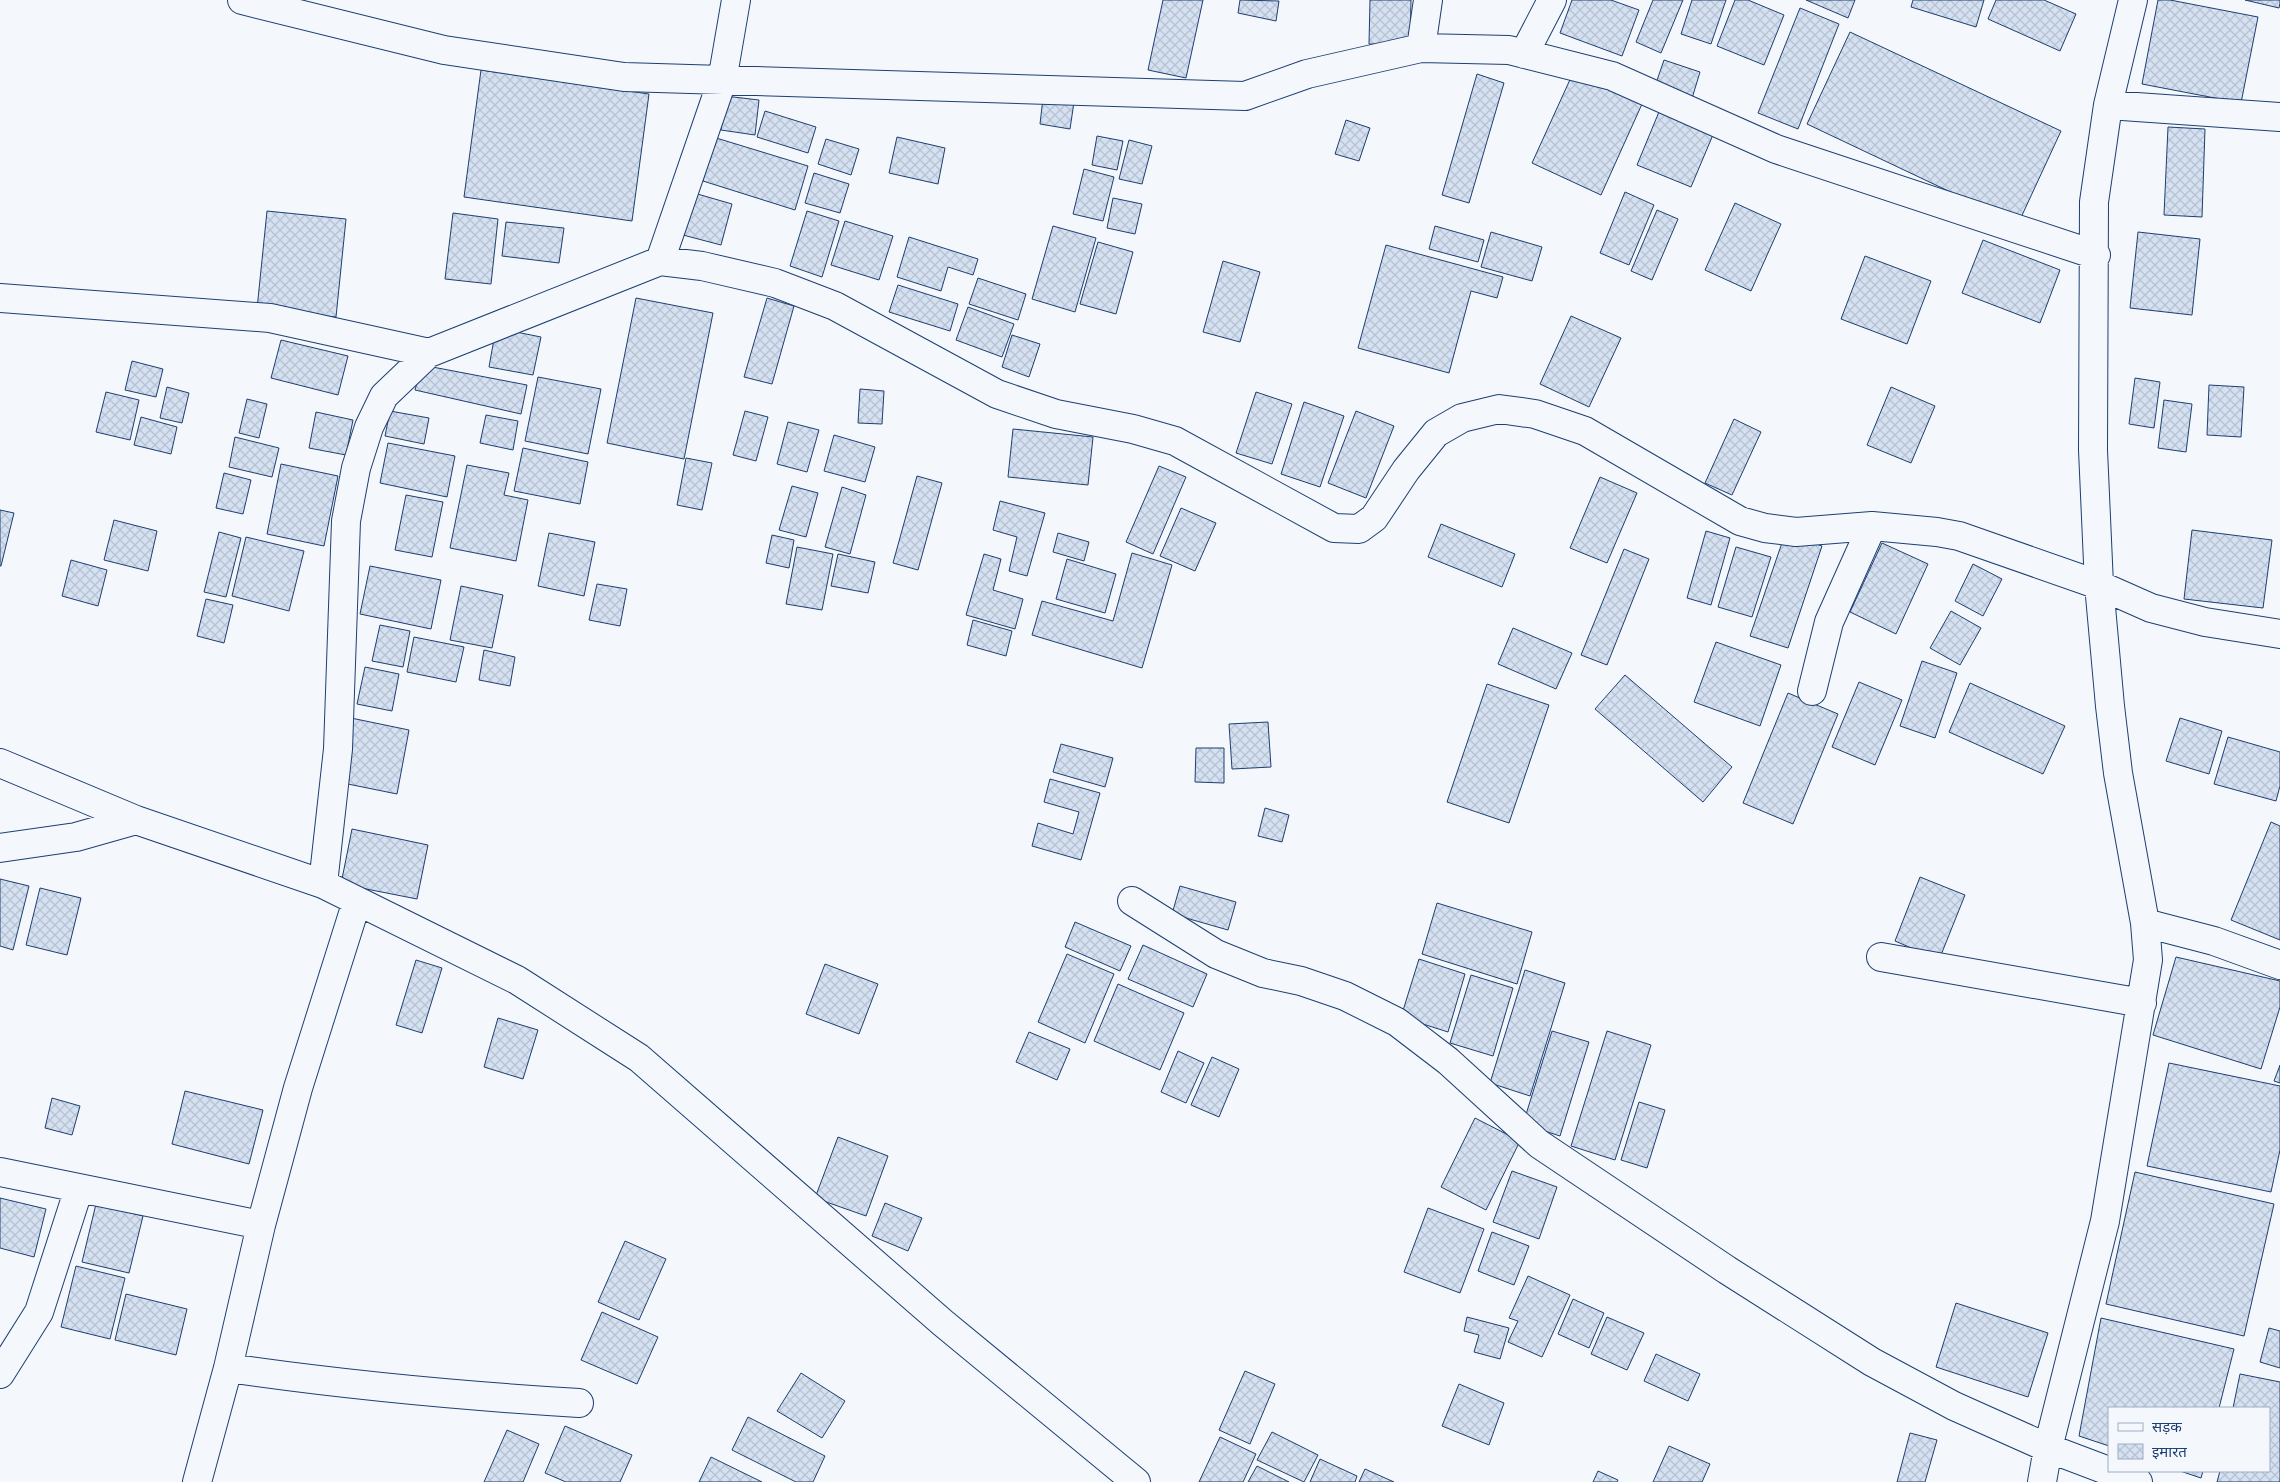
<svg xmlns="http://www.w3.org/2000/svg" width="2280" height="1482" font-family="'Asap Condensed','Noto Sans Devanagari',sans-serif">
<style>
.building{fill:url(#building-cross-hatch);stroke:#1d3f73}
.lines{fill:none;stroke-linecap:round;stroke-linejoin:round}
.minor-casing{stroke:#1d3f73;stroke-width:30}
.minor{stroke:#f4f7fb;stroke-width:28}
</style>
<defs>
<pattern id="building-cross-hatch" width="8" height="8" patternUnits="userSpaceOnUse" patternTransform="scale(1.25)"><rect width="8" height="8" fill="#d5e0f0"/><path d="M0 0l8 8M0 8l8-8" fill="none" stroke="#b6c1d1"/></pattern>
</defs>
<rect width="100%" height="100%" fill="#f4f7fb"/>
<path class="building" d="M1163,0H1203L1186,78L1148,70Z
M1240,0L1279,1L1276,21L1238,13Z
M1370,0H1411L1410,45L1369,44Z
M1572,0H1611L1639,10L1622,56L1560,33Z
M1653,0H1683L1661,53L1636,42Z
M1692,0H1726L1711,44L1681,34Z
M1735,0H1748L1784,15L1764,65L1717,46Z
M1806,0H1855L1848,18Z
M1913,0H1984L1976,27L1911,7Z
M1996,0H2044L2076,14L2060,51L1988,19Z
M2158,0H2170L2258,17L2241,103L2142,84Z
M2245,0H2280V3L2279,8Z
M1800,8L1839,24L1798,129L1758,113Z
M1850,32L2061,131L2018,224L1807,124Z
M1664,60L1700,72L1690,105L1653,92Z
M481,70L649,94L632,221L464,197Z
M1573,73L1642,104L1601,195L1532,163Z
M1477,74L1504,83L1469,203L1442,195Z
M725,96L759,100L755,135L721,130Z
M1043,98L1074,102L1070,129L1040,124Z
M1661,107L1715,130L1691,187L1637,165Z
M765,111L816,127L808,153L757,137Z
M1346,120L1370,128L1359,161L1335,154Z
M2168,127L2205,129L2202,217L2164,215Z
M1097,136L1123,141L1117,170L1092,165Z
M713,137L808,166L795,210L703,181Z
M897,137L945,148L938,184L889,173Z
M826,139L859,149L851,175L818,164Z
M1129,140L1152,146L1142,184L1119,179Z
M1084,169L1114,177L1103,221L1073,214Z
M814,173L849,184L840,213L805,203Z
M1625,192L1654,205L1629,265L1600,253Z
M694,193L732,204L721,245L683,235Z
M1113,198L1142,204L1135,234L1107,228Z
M1735,203L1781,224L1751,291L1705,270Z
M1657,210L1678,219L1652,280L1631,271Z
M267,211L346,219L336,317L257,309Z
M807,211L839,221L822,277L790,266Z
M453,213L498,219L491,284L445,279Z
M845,221L893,236L879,280L831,265Z
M506,222L564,228L559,263L502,256Z
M1053,226L1096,238L1075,312L1032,299Z
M1435,226L1484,240L1478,262L1429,249Z
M1491,232L1542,247L1532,281L1481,267Z
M2138,232L2200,239L2192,315L2130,308Z
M909,237L978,259L973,275L948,267L941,291L897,277Z
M1983,240L2060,270L2040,323L1962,293Z
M1098,242L1133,252L1116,314L1080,304Z
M1386,245L1503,277L1497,298L1471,291L1449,373L1358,348Z
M1865,256L1931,281L1907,344L1841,319Z
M1223,261L1260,272L1240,342L1203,332Z
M978,278L1026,294L1018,320L969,304Z
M898,285L958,304L950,331L889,312Z
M636,298L713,313L684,459L607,443Z
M767,298L794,306L772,384L744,377Z
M968,307L1014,324L1002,357L956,340Z
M1571,316L1621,338L1589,407L1540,384Z
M496,328L541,337L533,375L489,367Z
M1012,335L1040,344L1029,377L1002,367Z
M281,340L348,356L338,395L271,378Z
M132,361L163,369L156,397L125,390Z
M422,365L527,385L521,414L415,390Z
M538,377L601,389L588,454L525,441Z
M2135,378L2160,382L2154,428L2129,424Z
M2209,385L2244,387L2241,437L2207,435Z
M167,387L189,393L182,423L160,418Z
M1891,387L1935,406L1911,463L1867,445Z
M860,389L884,391L882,424L858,423Z
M106,392L139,400L130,440L96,432Z
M1256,392L1292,404L1272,464L1236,453Z
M247,399L267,404L259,438L239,433Z
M2164,400L2192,404L2186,452L2158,448Z
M1304,402L1344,416L1320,487L1281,474Z
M390,411L429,418L424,444L385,436Z
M745,411L768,417L756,461L733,455Z
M1356,411L1394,426L1366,498L1328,483Z
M316,412L353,420L346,455L309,448Z
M486,415L518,421L513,450L480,443Z
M141,417L177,427L171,454L134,445Z
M1734,419L1761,432L1732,495L1705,483Z
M788,422L819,430L807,472L777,464Z
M1013,429L1093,437L1088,485L1008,477Z
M834,435L875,447L865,482L824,471Z
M235,437L279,448L272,477L229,467Z
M388,443L455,456L447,497L380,483Z
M523,448L588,462L580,504L514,491Z
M686,458L712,463L702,510L677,505Z
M281,464L338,476L324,546L267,534Z
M467,465L509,473L504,495L528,500L516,561L450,548Z
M1159,466L1186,477L1153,554L1126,542Z
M224,473L251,480L243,514L216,508Z
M917,476L942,483L918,570L893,563Z
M1600,477L1637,493L1607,563L1570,548Z
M792,486L818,493L806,537L779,530Z
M842,487L866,495L850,554L825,547Z
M406,495L443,502L432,557L395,550Z
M1000,501L1045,513L1027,576L1009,571L1017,537L993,530Z
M1181,508L1216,523L1195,571L1160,556Z
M0,510L14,513L1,566H0Z
M114,520L157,531L148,571L104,560Z
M1441,524L1515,554L1502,587L1428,557Z
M2192,530L2272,540L2263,608L2184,599Z
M1706,531L1730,538L1711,605L1687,598Z
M219,532L241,538L226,597L204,592Z
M549,533L595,542L584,596L538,586Z
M1058,533L1089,542L1084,561L1053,552Z
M1785,534L1822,546L1788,648L1750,636Z
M772,535L794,540L789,568L766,563Z
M246,537L304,551L289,611L232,596Z
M1882,543L1928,564L1896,634L1850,612Z
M797,547L833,554L822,610L786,604Z
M1736,547L1771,557L1752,617L1718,607Z
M1624,549L1649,559L1607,665L1581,655Z
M1132,553L1172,565L1142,668L1032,635L1042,601L1113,621Z
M838,554L875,562L868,593L831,586Z
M984,554L1001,559L993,590L1023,599L1015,629L966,615Z
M1067,559L1116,574L1105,613L1056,599Z
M71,560L107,570L98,606L62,596Z
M1973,564L2002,579L1983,616L1955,601Z
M370,566L441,580L431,629L360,614Z
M597,584L627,589L620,626L589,620Z
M461,586L503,595L492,648L450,640Z
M206,599L233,605L224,643L197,636Z
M1951,611L1981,628L1960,665L1930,648Z
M973,620L1012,631L1006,656L967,645Z
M380,625L410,631L403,667L372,661Z
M1513,628L1572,653L1556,689L1498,664Z
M414,637L464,647L456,682L407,672Z
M1716,642L1781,665L1760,726L1694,702Z
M484,650L515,657L510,686L479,680Z
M1922,661L1957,673L1935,738L1900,726Z
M365,667L399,674L392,711L357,704Z
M1625,675L1732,767L1703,802L1595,709Z
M1859,682L1902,700L1875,765L1832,747Z
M1970,683L2065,726L2043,774L1949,732Z
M1487,684L1549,705L1509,823L1447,802Z
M1788,693L1838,714L1793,824L1743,803Z
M351,718L409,730L397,794L338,782Z
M2180,718L2222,731L2209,774L2166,761Z
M1268,722L1271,767L1232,769L1229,724Z
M2228,737L2280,752V786L2276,801L2214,784Z
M1061,744L1113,758L1105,787L1053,772Z
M1196,748H1224V783L1195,782Z
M1050,779L1100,793L1081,860L1032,846L1038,823L1073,834L1079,812L1044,802Z
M1265,808L1289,815L1282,842L1258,836Z
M2271,822L2280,826V940L2231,920Z
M352,829L428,845L417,899L341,884Z
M1920,877L1965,895L1939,960L1895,941Z
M0,879L29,886L13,950L0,946Z
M1180,886L1236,902L1228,930L1172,914Z
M40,888L81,898L67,955L26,945Z
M1437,903L1532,932L1517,984L1422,954Z
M1075,922L1131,946L1120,971L1065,947Z
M1143,945L1207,974L1193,1007L1128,979Z
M1067,954L1114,974L1085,1043L1038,1022Z
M2176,957L2280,981V1007L2261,1069L2153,1035Z
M1419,959L1465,974L1448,1032L1401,1017Z
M416,960L442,968L422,1033L396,1025Z
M825,964L878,984L859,1034L806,1014Z
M1525,970L1565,983L1530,1096L1490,1083Z
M1471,975L1513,988L1493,1056L1450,1043Z
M1118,984L1184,1013L1160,1070L1094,1041Z
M498,1018L538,1030L523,1079L484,1067Z
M1552,1031L1589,1042L1560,1136L1523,1124Z
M1607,1031L1651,1045L1615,1160L1571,1146Z
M1029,1032L1070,1049L1057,1080L1016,1062Z
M1178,1051L1204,1063L1186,1103L1161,1092Z
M1212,1057L1239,1069L1219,1117L1191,1105Z
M2169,1063L2280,1086V1150L2271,1192L2147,1166Z
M2280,1065V1083L2274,1081Z
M185,1091L263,1110L249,1164L172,1144Z
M52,1098L80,1106L72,1135L45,1128Z
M1639,1102L1665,1110L1647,1168L1621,1160Z
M1475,1118L1520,1141L1486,1210L1441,1187Z
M838,1137L888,1156L866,1216L815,1198Z
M1512,1171L1557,1187L1539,1239L1493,1222Z
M2135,1172L2274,1204L2244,1336L2106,1304Z
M0,1198L46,1209L34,1257L0,1248Z
M885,1203L922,1218L908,1251L872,1236Z
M96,1204L143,1216L129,1273L82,1262Z
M1428,1208L1484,1229L1460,1293L1404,1272Z
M1492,1232L1529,1246L1514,1285L1478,1271Z
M625,1241L666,1259L639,1320L598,1302Z
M76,1266L125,1278L110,1339L61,1327Z
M1528,1276L1570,1295L1542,1357L1508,1342L1518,1321L1509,1318Z
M126,1294L187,1309L176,1355L115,1340Z
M1573,1299L1604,1313L1589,1348L1558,1334Z
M1956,1303L2048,1333L2028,1397L1936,1367Z
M602,1312L658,1337L637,1384L581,1360Z
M1467,1317L1509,1328L1500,1359L1474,1352L1479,1335L1464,1331Z
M1607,1317L1644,1333L1627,1370L1591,1354Z
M2101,1318L2234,1349L2219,1408H2109V1446L2079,1436Z
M2269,1328L2280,1331V1368L2260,1362Z
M1656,1354L1700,1374L1688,1401L1644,1381Z
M1245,1371L1275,1384L1250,1444L1219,1430Z
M801,1373L845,1401L822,1438L777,1411Z
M2240,1374L2280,1382V1482H2217L2220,1471H2269V1408H2233Z
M1459,1384L1504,1403L1489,1445L1442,1426Z
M748,1417L825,1456L813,1482H796L732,1450Z
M565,1426L632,1455L620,1482H566L545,1473Z
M507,1430L539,1444L523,1482H484Z
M1272,1432L1318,1455L1304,1482L1257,1460Z
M1910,1433L1937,1440L1925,1482H1897Z
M1220,1437L1256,1454L1243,1482H1199Z
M1669,1446L1710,1464L1702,1482H1653Z
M711,1457L762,1482H699Z
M1320,1459L1357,1476L1355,1482H1310Z
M1257,1466L1289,1482H1248Z
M1365,1469L1394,1482H1359Z
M1598,1471L1618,1480L1617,1482H1593Z
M2180,1471H2203L2201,1478Z"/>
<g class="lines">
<defs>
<path id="minor" d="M242,0L444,50L624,77L1245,96L1307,74L1421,48L1509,50L1612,76L1776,149L2096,255
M1421,48L1428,0
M1524,54L1552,0
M2108,105L2280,117
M660,261L722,81L736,0
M0,298L270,318L429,353
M1812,691L1829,622L1872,526
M0,763L136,820
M0,848L76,837L136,820L323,884L517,980L639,1058L943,1323L1136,1482
M323,884L338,749L346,521L356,468L369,427L384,396L429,353L660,261L702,266L775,283L835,306L997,394L1056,414L1133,429L1175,441L1334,528L1359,529L1374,518L1406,470L1436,433L1462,418L1499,409L1535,414L1585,431L1740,521L1765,528L1796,532L1872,526L1937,532L1959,536L2099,585L2151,608L2205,622L2280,634
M1132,901L1216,954L1263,973L1301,981L1345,996L1397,1022L1448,1061L1539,1144L1727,1270L1872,1362L1954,1406L2048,1448L2138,1482
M2145,923L2214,941L2280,965
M1881,957L2142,1003
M0,1172L261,1225
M228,1368C345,1385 462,1396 579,1403
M0,1374L39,1312L79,1188
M197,1482L228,1368L261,1225L298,1088L357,901
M2042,1482L2048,1448L2105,1221L2148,960L2145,923L2118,773L2110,706L2099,585L2093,450L2094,202L2108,105L2133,0"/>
</defs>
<use href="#minor" class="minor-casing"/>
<use href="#minor" class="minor"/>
</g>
<rect x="2108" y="1407" width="162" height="65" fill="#f4f7fb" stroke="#9eadc5"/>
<rect x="2118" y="1423" width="25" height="8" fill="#f4f7fb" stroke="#9eadc5"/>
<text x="2152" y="1432" font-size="15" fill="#1d3f73">सड़क</text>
<rect x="2118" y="1444" width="25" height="15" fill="url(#building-cross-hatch)" stroke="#9eadc5"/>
<text x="2152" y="1457" font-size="15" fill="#1d3f73">इमारत</text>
</svg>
